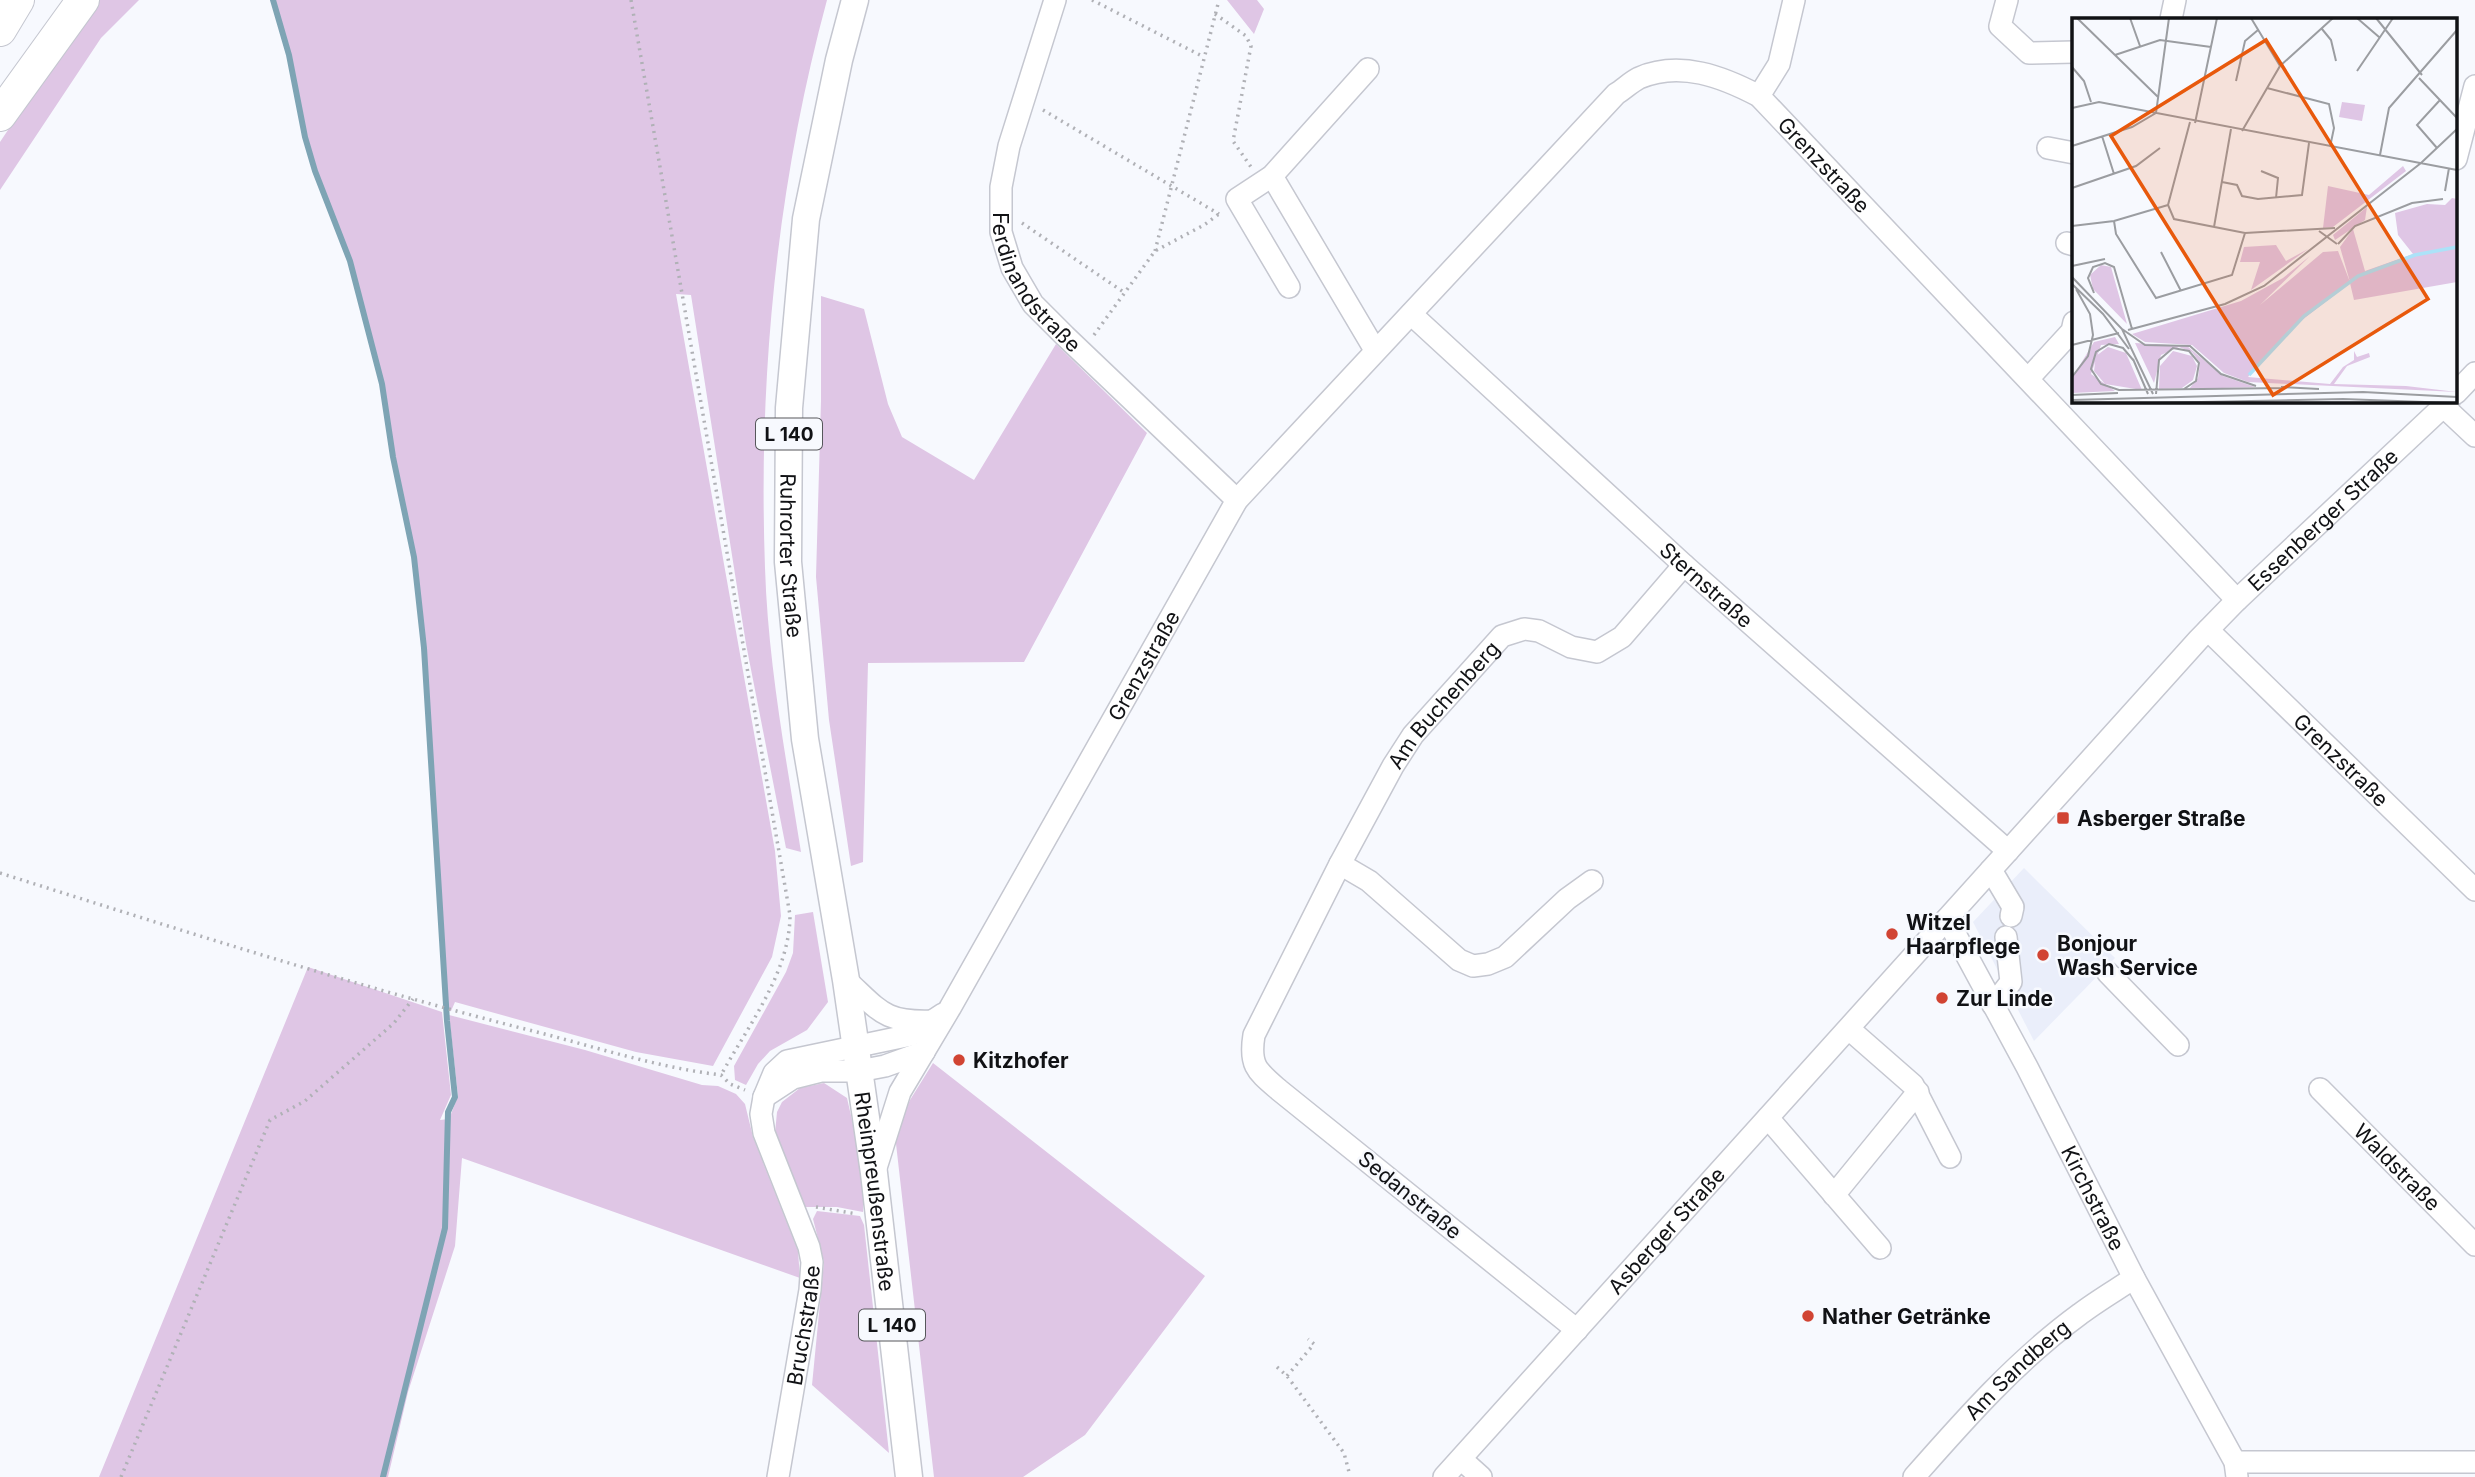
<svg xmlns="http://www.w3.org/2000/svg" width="2475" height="1477" font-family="Inter,sans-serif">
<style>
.built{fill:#eaeefa}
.green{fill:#dfc6e5}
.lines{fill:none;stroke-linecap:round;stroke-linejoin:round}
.stream{stroke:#7ea4b4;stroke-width:6}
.minor-casing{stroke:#c5c7d0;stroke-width:24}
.major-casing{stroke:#c5c7d0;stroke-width:29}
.highway-casing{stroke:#c5c7d0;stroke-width:34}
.path{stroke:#b0b1b6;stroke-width:3.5;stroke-dasharray:2 5;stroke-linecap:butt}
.minor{stroke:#fff;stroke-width:21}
.major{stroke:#fff;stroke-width:26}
.highway{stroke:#fff;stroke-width:32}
.poi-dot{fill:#d14433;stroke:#f7f9fe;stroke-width:2.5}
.labels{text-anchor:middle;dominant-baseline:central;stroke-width:5;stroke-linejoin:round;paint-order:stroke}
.shield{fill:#f7f9fe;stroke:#56575b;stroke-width:2}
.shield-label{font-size:19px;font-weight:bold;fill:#111215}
.street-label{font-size:21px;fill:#111215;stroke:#f7f9fe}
.poi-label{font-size:21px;font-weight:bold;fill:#111215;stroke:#f7f9fe;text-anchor:start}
.inset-river{fill:none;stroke:#ace2f8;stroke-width:3.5}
.inset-road{fill:none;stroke:#9b9da1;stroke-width:2}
.view{fill:#e8590c;fill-opacity:0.15;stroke:#e8590c;stroke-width:3.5}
.inset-edge{fill:none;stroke:#111215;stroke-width:3.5}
</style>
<rect width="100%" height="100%" fill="#f7f9fe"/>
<path class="built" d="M2024,868L2115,958L2034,1041L1973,922Z"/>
<path class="green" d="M99,0H139L101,38L0,190V142L60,52Z
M273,0H827C777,184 758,377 765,568C768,663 786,758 801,852L786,848L746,644L691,295L676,294L775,851L781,916L772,957L713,1066L636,1052L455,1002L451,1011L446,1009L424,648L414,557L396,474L382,384L350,261L315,171L305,137L289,55Z
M1227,0H1257L1264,9L1254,34Z
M821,296L864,309L888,404L902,437L974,480L1056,344L1147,433L1024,662L868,663L863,862L851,866L829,720L816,577L821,401Z
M813,912L828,1002L807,1030L770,1051L758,1064L746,1085L735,1080L734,1066L786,972L793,953L795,915Z
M308,967L442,1012L451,1095L440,1120L449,1119L458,1096L449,1015L585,1050L702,1085L718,1086L736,1094L745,1104L753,1137L798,1251L800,1278L462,1158L455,1246L408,1392L388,1477H99Z
M933,1063L1205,1276L1085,1435L1023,1477H934L895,1135L910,1100Z
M824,1083L847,1098L864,1173L863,1212L837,1207H801L775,1133L777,1112L782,1102L800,1088Z
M817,1211L860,1216L864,1225L889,1453L812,1385L824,1262L813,1219Z"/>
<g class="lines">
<path class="stream" d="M273,0L289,55L305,137L315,171L350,261L382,384L393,457L414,557L424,648L447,1021L455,1097L448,1112L445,1228L383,1477"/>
<defs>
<g id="minor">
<path id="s1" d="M1055,0L1009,146L1001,187V232L1012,268L1033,304L1065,336L1237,500"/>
<path d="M2007,0L2000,26L2029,53L2074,52"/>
<path d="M2171,19L2175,0"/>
<path d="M1759,96L1779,64L1794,0"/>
<path d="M2048,148L2074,153"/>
<path d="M2456,159L2475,86"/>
<path d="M1272,176L1375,350"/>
<path d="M2067,243L2074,245"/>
<path d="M1289,287L1237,199L1272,176L1368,69"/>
<path id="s2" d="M1411,314L1684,565L2008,851"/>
<path d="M2028,379L2072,331L2074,322"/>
<path d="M2456,393L2475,373"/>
<path d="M2443,401V406L2475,436"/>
<path id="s3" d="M2208,630L2475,890"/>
<path d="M1340,864L1369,881L1459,960L1473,966L1488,964L1505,957L1567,899L1592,881"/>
<path d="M1991,870L2013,907L2011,916"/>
<path id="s4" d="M1947,919L2027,1067L2134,1278L2235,1462L2237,1477"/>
<path d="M2108,973L2178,1045"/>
<path d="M846,980C880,1011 884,1023 933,1021"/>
<path d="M1993,1005L2011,982L2006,937"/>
<path d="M1849,1029L1913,1085L1950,1157"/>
<path id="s5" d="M2320,1089L2475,1245"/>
<path d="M764,1097L793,1078L821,1071H859L885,1066L924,1052"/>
<path d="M1768,1118L1880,1248"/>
<path id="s6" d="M875,1171L900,1092L950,1008L1237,500L1616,94C1624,89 1631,82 1639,78C1680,60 1723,77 1759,96L2237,600"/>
<path d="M1834,1195L1918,1092"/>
<path id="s7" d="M1577,1330L1279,1090C1257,1071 1249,1066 1254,1035L1340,864L1393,766L1413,735L1502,636L1524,629L1539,631L1571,647L1597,652L1622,637L1684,565"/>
<path d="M1461,1459L1481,1477"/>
<path d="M2235,1462H2475"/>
<path id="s8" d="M778,1477L810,1290L812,1262L809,1247L764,1133L761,1114L764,1097L774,1073L787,1061L911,1035L943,1014"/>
<path id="s9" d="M1444,1477L2199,639L2237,600L2449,401"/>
<path id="s10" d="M1914,1477C1965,1419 2017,1360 2080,1314C2097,1301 2116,1290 2134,1278"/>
</g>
<g id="major">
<path id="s11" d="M855,0L839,60L806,219L789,408L788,562L805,739L846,980L874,1173L909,1477"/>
</g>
<path id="highway" d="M0,30L18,0
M0,115L83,0"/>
</defs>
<use href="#minor" class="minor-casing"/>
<use href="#major" class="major-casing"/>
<use href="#highway" class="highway-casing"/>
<path class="path" d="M631,0L790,915C790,972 748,1026 721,1075
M1092,0L1204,57
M1215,14L1246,36L1251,46L1233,141L1251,167
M1043,110L1219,214
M1022,223L1125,293
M1155,251L1219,0
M1094,335L1155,251L1204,225L1219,214
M0,873C174,928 348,984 525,1029C590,1045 654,1067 721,1075L730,1084L745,1090
M816,1207L857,1214
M1277,1367L1287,1376L1344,1453L1349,1472
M1287,1376L1314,1344L1308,1339
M121,1477L270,1120L305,1101L394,1023L413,999"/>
<use href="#minor" class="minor"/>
<use href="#major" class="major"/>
<use href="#highway" class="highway"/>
</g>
<g class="poi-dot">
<rect x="2056" y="811" width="14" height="14" rx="3.5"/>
<circle cx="1892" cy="934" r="7"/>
<circle cx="2043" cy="955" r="7"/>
<circle cx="1942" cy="998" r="7"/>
<circle cx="959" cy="1060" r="7"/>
<circle cx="1808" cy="1316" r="7"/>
</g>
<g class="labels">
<g class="shield">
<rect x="756" y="418.5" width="66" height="31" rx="5"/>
<rect x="859" y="1309.5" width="66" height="31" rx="5"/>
</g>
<g class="shield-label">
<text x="789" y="434">L 140</text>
<text x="892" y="1325">L 140</text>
</g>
<g class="street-label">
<text stroke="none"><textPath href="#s6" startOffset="1568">Grenzstraße</textPath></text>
<text stroke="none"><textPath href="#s1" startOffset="301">Ferdinandstraße</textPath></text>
<text stroke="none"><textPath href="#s9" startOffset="1300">Essenberger Straße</textPath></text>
<text stroke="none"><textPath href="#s11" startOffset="562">Ruhrorter Straße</textPath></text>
<text stroke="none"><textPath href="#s2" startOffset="401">Sternstraße</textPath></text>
<text stroke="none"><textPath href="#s6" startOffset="574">Grenzstraße</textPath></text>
<text stroke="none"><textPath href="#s7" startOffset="830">Am Buchenberg</textPath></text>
<text stroke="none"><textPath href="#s3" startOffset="186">Grenzstraße</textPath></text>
<text stroke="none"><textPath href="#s5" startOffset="110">Waldstraße</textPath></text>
<text stroke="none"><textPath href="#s11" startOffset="1204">Rheinpreußenstraße</textPath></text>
<text transform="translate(1410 1195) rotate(39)">Sedanstraße</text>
<text stroke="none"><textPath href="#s4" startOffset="315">Kirchstraße</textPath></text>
<text stroke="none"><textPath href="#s9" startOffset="332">Asberger Straße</textPath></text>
<text stroke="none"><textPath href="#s8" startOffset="154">Bruchstraße</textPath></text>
<text stroke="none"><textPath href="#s10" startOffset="149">Am Sandberg</textPath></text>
</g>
<g class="poi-label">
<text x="2077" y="818">Asberger Straße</text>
<text x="1906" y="922">Witzel<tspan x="1906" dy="24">Haarpflege</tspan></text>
<text x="2057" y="943">Bonjour<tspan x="2057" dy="24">Wash Service</tspan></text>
<text x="1956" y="998">Zur Linde</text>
<text x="973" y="1060">Kitzhofer</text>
<text x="1822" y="1316">Nather Getränke</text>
</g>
</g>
<g transform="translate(2072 18)">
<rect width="385" height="385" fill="#f7f9fe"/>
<path d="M270,84L293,87L290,103L267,99ZM331,148L334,153L261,209L251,210L256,168L297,177ZM380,180L385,181V264L282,282L278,265L217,312L176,359L258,366L271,349L282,342V333L285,339L297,335L298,339L275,348L262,366L334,368L385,374L176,364L152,355L120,327L73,324L60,316L169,283L211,260L238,238L188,287L251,234L266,233L278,264L268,229L281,211L293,253L341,236L326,217L323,195L355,186L373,187ZM295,189L293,202L263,222L261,217ZM204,227L214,243L236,231L179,272L188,244H168L172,229ZM29,247L39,249L55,306L21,271L18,257ZM43,319L47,326L29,327L19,356L43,373L0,375V360L22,324ZM63,325L115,328L151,358L183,369L117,371L126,360L128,345L120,334L107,329L89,337L82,365ZM36,329L54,335L70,372L33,366L22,353L24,338ZM101,333L120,338L125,348L121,362L110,370L87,371L88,348Z" fill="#dfc6e5"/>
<path class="inset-river" d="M177,357L232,298L286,258L343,237L385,229"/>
<path class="inset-road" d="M5,0L86,79M58,0L68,28M179,0L208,48M285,0L307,19M304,0L350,57M250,11L259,22L264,43M43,37L88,22L139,29M0,49L12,63L19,84M285,53L321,0M347,60L385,100M164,63L173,23L186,12M195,70L257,86L262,110L258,129M0,90L27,84L385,152M118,104L96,187L102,201L173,215L263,210M123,105L145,0M170,113L208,48L261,0M30,118L42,156M0,128L60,109L84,95L97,0M365,130L345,107L368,82M308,137L317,90L385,12M189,153L206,160L204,180M150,164L165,167L170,178L186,181L230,177L237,125M0,170L64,148L88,130M373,173L377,150M42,203L44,216L84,280L160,257L173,215M0,208L42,203L96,187M142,209L159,111M247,213L265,226M266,226L283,208L340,185L371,181M89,234L109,273M0,248L33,241M0,259L50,311L81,376M0,266L31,296L57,331M22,275L16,260L21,249L33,245L42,249L60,311M50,311L73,327L118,328L149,356L184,368M56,312L153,286L192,268L349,145L385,111M0,327L47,315M61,341L76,376M62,343L51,330L37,326L24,334L19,351L29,366L47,372L213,370M0,359L16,338L21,317L18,296L4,271M209,369L247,371M84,376L87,342L101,330L117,333L127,345L124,363L112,371M0,377L46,375M0,382L291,374L385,379M80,385L271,381L380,385"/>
<path class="view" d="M194,22L356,281L201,377L39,118Z"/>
<rect width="385" height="385" class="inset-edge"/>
</g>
</svg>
